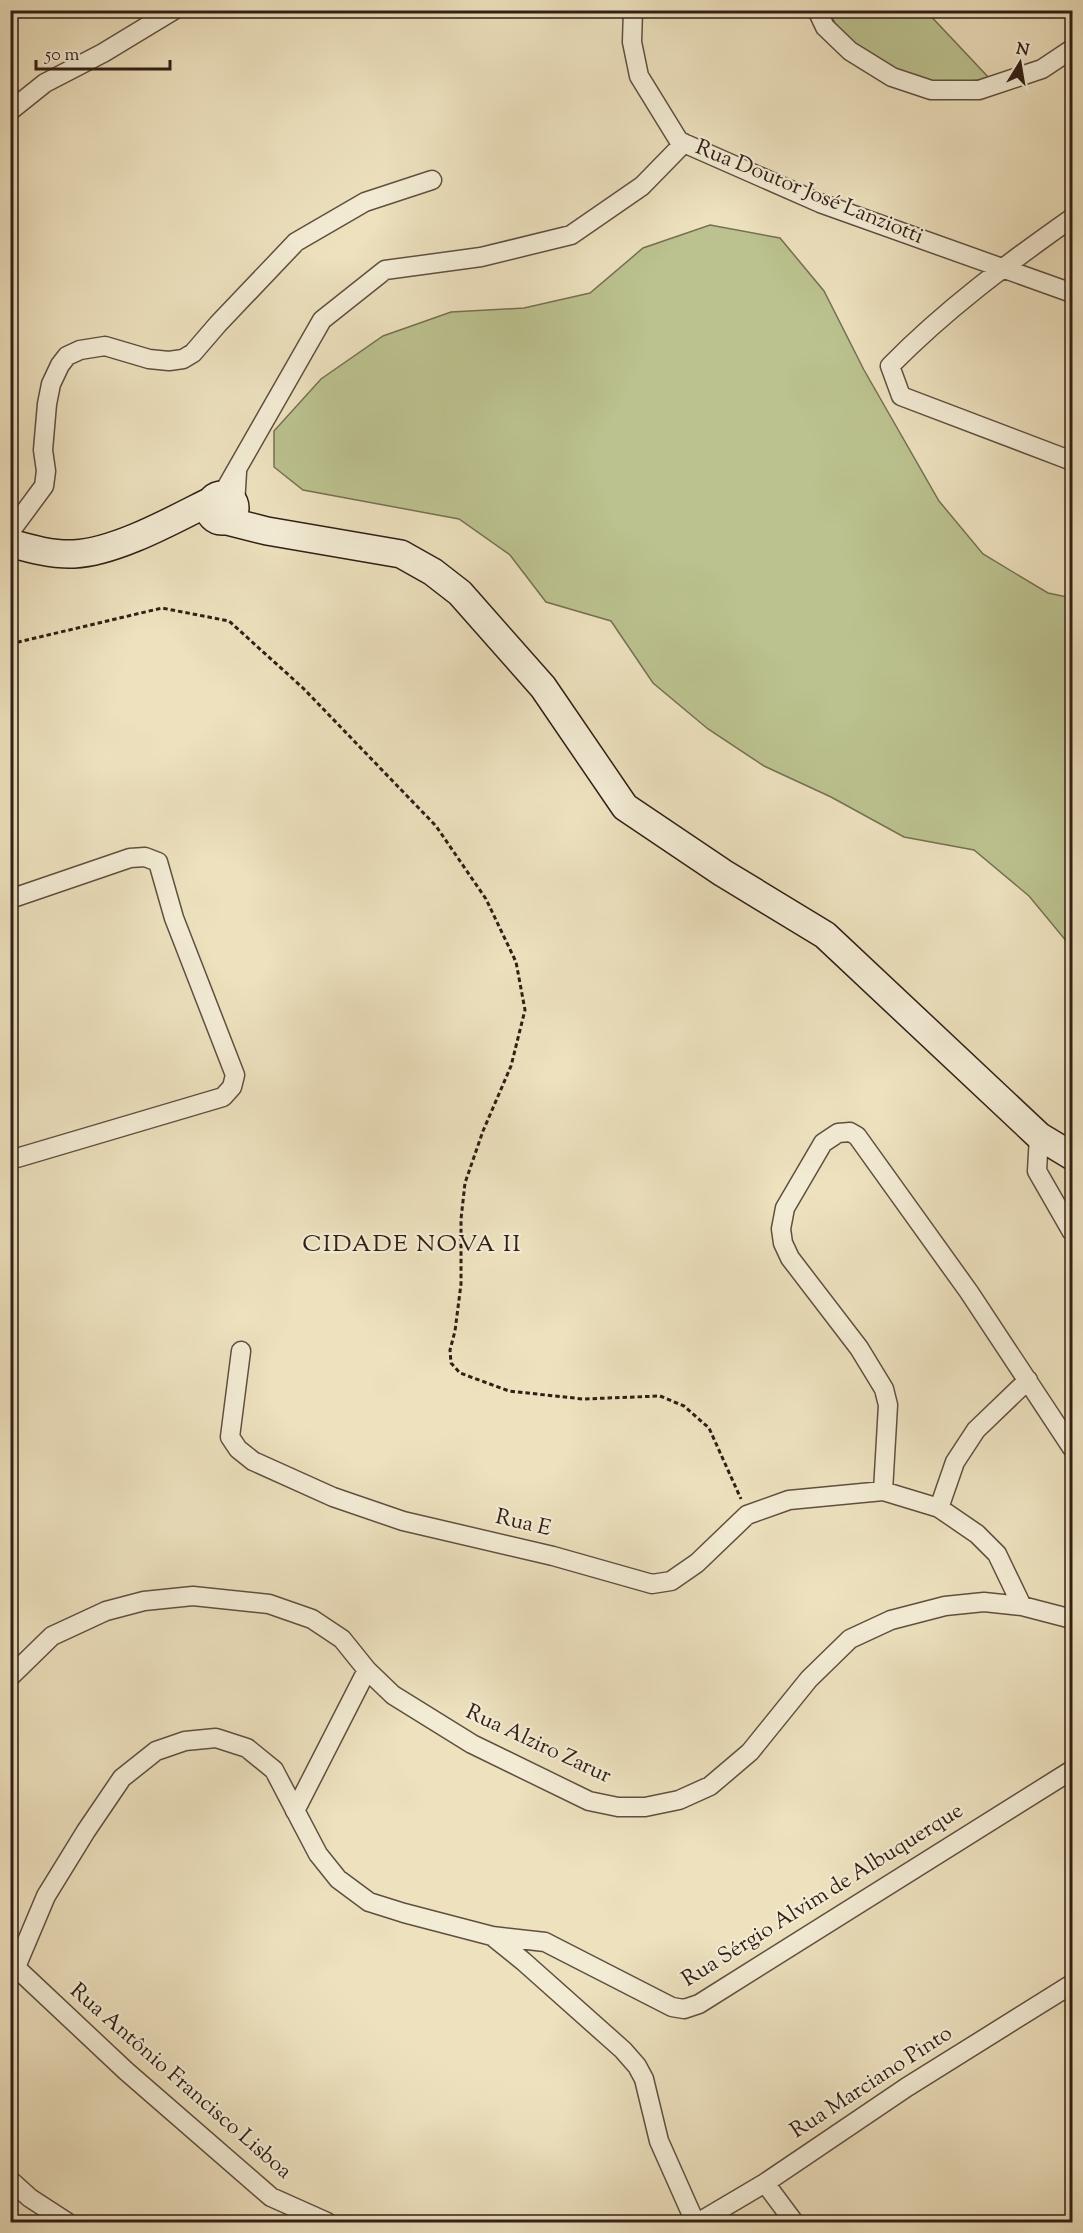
<svg xmlns="http://www.w3.org/2000/svg" width="1083" height="2233" font-family="'Sorts Mill Goudy',serif">
<style>
.green{fill:#bbc28f;stroke:#767052;stroke-width:1.5}
.lines{fill:none;stroke-linecap:round;stroke-linejoin:round}
.street-casing{stroke:#604f40;stroke-width:21}
.secondary-casing{stroke:#311e16;stroke-width:30}
.path{stroke:#311e16;stroke-width:3;stroke-dasharray:4.5 3;stroke-linecap:butt}
.street{stroke:#f3ecd5;stroke-width:18}
.secondary{stroke:#f3ecd5;stroke-width:27}
.labels{text-anchor:middle;dominant-baseline:central;stroke-width:4.5;stroke-linejoin:round;paint-order:stroke}
.street-label{font-size:22px;fill:#311e16;stroke:#f3ecd5}
.neighbourhood-label{font-size:24px;letter-spacing:1.5px;fill:#311e16;stroke:#f3ecd5}
</style>
<rect width="100%" height="100%" fill="#ede1be"/>
<filter id="stains"><feTurbulence type="fractalNoise" baseFrequency=".00333" numOctaves="4"/><feColorMatrix values="0 0 0 0 .2 0 0 0 0 .09 0 0 0 0 .02 0 0 0 .5 -.17"/></filter>
<radialGradient id="worn" r=".72"><stop offset=".6" stop-color="#630" stop-opacity="0"/><stop offset="1" stop-color="#630" stop-opacity=".3"/></radialGradient>
<path class="green" d="M829,11H926L990,79L936,84L893,69L855,48L835,23Z
M710,225L780,238L824,291L864,370L939,501L983,554L1048,593L1072,598V948L1029,896L974,850L904,837L831,797L764,766L708,729L653,683L611,621L546,602L510,555L459,519L303,490L274,467V431L321,379L383,336L451,312L524,308L590,293L643,248Z"/>
<g class="lines">
<defs>
<path id="street" d="M633,10L632,42L639,76L679,141L820,203L1072,293
M817,10L825,27L850,51L892,77L931,90H979L1042,69L1072,49
M10,111L45,83L103,53L174,10
M1072,218C1008,263 945,310 890,366L901,396L1072,461
M222,495L322,320L385,270L481,257L571,235L642,186L684,143
M235,505L237,472
M10,532L44,486L46,471L43,450L47,404L51,384L60,365L67,356L80,350L105,346L149,359L169,361L183,359L193,353L218,324L296,242L365,202L432,180
M10,899L130,858L145,857L158,862L174,918L235,1075L232,1087L223,1097L10,1160
M1039,1136L1037,1171L1072,1232
M241,1351L230,1437L238,1449L253,1461L333,1497L403,1521L553,1556L652,1584L671,1581L697,1563L747,1515L789,1500L883,1491L939,1508L977,1534L997,1554L1022,1606
M883,1491L888,1405L884,1389L859,1348L790,1258L783,1243L781,1229L785,1208L823,1143L838,1133L850,1132L857,1136L969,1292L1072,1448
M939,1508L955,1462L976,1430L1028,1380
M10,1677L52,1636L106,1611L144,1601L193,1596L269,1604L312,1619L342,1639L367,1670L393,1695L472,1744L589,1801L618,1807H645L679,1800L710,1786L750,1752L809,1679L850,1639L891,1620L945,1606L984,1602L1022,1606L1072,1619
M295,1811L367,1670
M492,1936L545,1942L672,2007L684,2009L699,2004L1072,1770
M10,1962L126,2071L271,2197L327,2222
M16,1967L46,1896L86,1831L122,1778L156,1751L185,1741L216,1738L247,1748L274,1770L318,1854L338,1879L369,1902L404,1913L492,1936L523,1961L623,2050L637,2066L644,2079L659,2141L695,2222
M10,2180L30,2198L67,2222
M765,2183L794,2222
M699,2222L765,2183L907,2087L1072,1984"/>
<path id="secondary" d="M209 508a13 13 0 1 1 26 0a13 13 0 1 1-26 0Z
M223,520L267,531L401,554L433,572L460,593L543,687L625,807L723,873L825,935L1039,1136L1072,1156
M10,543C31,549 53,555 74,554C116,552 173,520 211,501"/>
</defs>
<use href="#street" class="street-casing"/>
<use href="#secondary" class="secondary-casing"/>
<path class="path" d="M10,644L162,608L229,621L303,688L436,826L486,899L516,962L525,1010L511,1066L483,1131L465,1183L461,1219V1284L455,1331L450,1350L451,1363L460,1373L509,1391L583,1399L660,1396L684,1406L709,1428L741,1499"/>
<use href="#street" class="street"/>
<use href="#secondary" class="secondary"/>
</g>
<g class="labels">
<g class="street-label">
<text transform="translate(809 193) rotate(22)">Rua Doutor José Lanziotti</text>
<text transform="translate(523 1524) rotate(13)">Rua E</text>
<text transform="translate(538 1745) rotate(25)">Rua Alziro Zarur</text>
<text transform="translate(823 1896) rotate(-32)">Rua Sérgio Alvim de Albuquerque</text>
<text transform="translate(180 2082) rotate(41)">Rua Antônio Francisco Lisboa</text>
<text transform="translate(872 2083) rotate(-33)">Rua Marciano Pinto</text>
</g>
<g class="neighbourhood-label">
<text x="412" y="1245">CIDADE NOVA II</text>
</g>
</g>
<rect width="1083" height="2233" fill="none" stroke="#ede1be" stroke-width="36"/>
<rect x="12" y="12" width="1059" height="2209" fill="none" stroke="#311e16" stroke-width="3"/>
<rect x="18" y="18" width="1047" height="2197" fill="none" stroke="#311e16" stroke-width="1.5"/>
<g transform="translate(1020 63) rotate(11)" stroke="#f3ecd5" stroke-width="4.5" paint-order="stroke">
<path d="M0-4.5L10 22L0 15L-10 22Z" fill="#311e16"/>
<text y="-9" font-size="16" font-weight="bold" text-anchor="middle" fill="#311e16">N</text>
</g>
<path d="M36 60v9h134v-9" fill="none" stroke="#311e16" stroke-width="3"/>
<text x="45" y="60" font-size="18" fill="#311e16" stroke="#f3ecd5" stroke-width="4.5" paint-order="stroke">50 m</text>
<rect width="100%" height="100%" filter="url(#stains)"/>
<rect width="100%" height="100%" fill="url(#worn)"/>
</svg>
